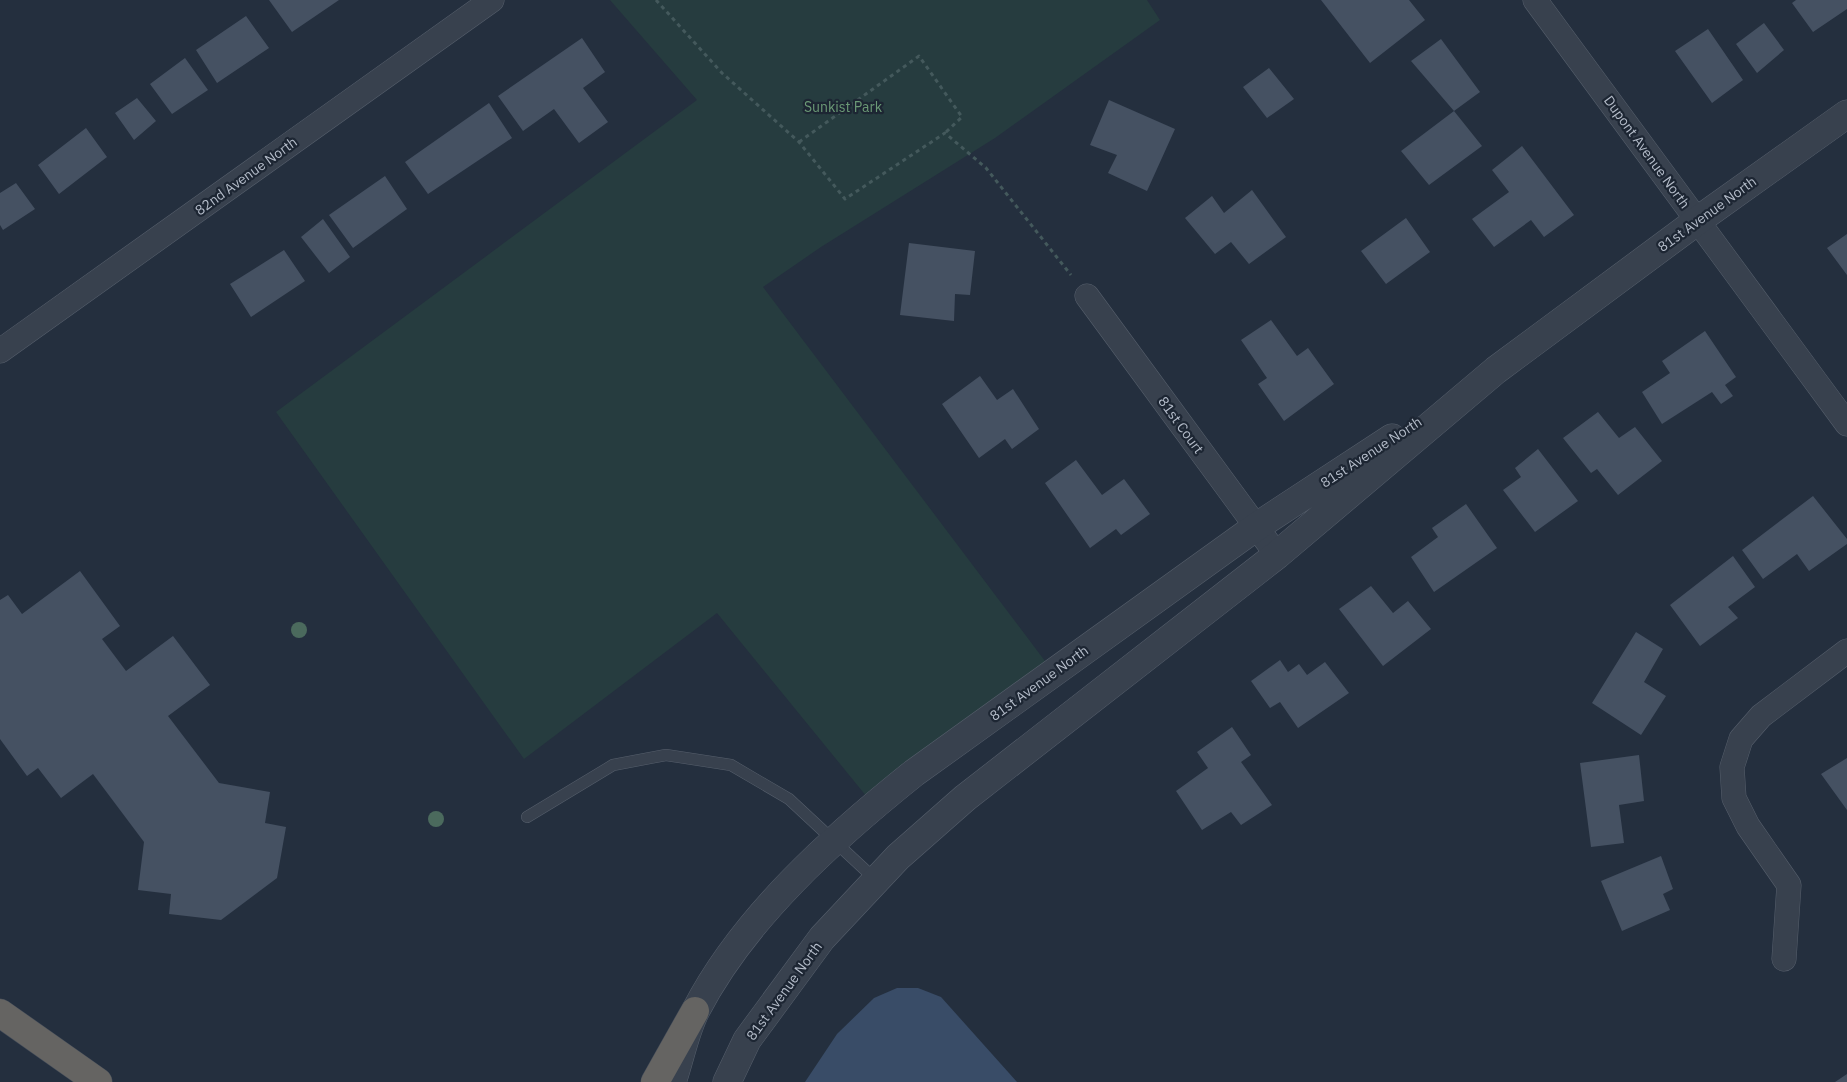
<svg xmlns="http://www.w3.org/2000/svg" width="1847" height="1082" font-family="'IBM Plex Sans',sans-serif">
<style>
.green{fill:#263c3f}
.water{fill:#394c67}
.building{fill:#455162}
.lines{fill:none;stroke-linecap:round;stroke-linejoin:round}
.service-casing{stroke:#565f6c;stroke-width:12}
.minor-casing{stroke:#565f6c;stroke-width:25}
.tertiary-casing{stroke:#565f6c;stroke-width:29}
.trunk-casing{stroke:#434c59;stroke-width:29}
.path{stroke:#44595c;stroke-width:3;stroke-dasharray:4 4;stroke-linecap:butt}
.service{stroke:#38414e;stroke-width:11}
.minor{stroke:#38414e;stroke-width:24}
.tertiary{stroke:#38414e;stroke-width:28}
.trunk{stroke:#656462;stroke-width:28}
.tree{fill:#4b6a5d}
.labels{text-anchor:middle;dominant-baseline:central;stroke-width:4.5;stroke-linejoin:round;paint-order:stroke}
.park-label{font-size:14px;fill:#6b9a76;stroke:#1d2633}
.street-label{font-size:14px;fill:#b4bcc9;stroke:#1d2633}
</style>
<rect width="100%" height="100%" fill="#242f3e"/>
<path class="green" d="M610,0H1147L1160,20L995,138L821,247L763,287L1048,665L867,797L717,613L524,759L276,412L697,100Z"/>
<path class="water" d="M897,988H918L941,997L1017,1082H805L837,1034L874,998Z"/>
<path class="building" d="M269,0H339L292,32Z
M1321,0H1409L1425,20L1370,63Z
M1796,0H1847V9L1813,32L1792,3Z
M246,16L269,48L217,83L196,50Z
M1764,23L1784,50L1757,73L1736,44Z
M1708,29L1743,80L1712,103L1675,51Z
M582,38L605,72L583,88L608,122L579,143L554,109L523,131L498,96Z
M1441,39L1480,92L1454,111L1411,61Z
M185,58L208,90L172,114L150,84Z
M1269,68L1294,99L1267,118L1243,87Z
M137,98L156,121L134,140L115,113Z
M1109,100L1175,129L1147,191L1108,173L1117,155L1090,145Z
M489,103L512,138L428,194L405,162Z
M1454,111L1482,146L1429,185L1401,151Z
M86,128L107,157L59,194L38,165Z
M1522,146L1574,215L1544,237L1531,220L1494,247L1472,219L1509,192L1492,170Z
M385,176L407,209L353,248L329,215Z
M16,183L35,209L3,230L0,225V193Z
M1252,190L1286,237L1249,264L1231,242L1215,254L1185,218L1212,196L1224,213Z
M1406,218L1430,252L1386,284L1361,251Z
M323,219L350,257L329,273L301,237Z
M1847,234V275L1827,248Z
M909,243L975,251L970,295L955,294L954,321L900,315Z
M284,250L305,281L251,317L230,284Z
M1271,320L1297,356L1308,348L1334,384L1284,421L1258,384L1267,378L1241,340Z
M1705,331L1736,377L1725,385L1733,396L1721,404L1712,392L1662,424L1642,392L1670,373L1662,361Z
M980,376L997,400L1013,389L1039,429L1012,449L1005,439L979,458L942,404Z
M1598,412L1619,438L1635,427L1662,461L1618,495L1597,469L1591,473L1563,438Z
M1538,449L1578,501L1535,532L1503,490L1521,477L1515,468Z
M1076,460L1102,495L1124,479L1150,514L1121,535L1116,529L1090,548L1045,483Z
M1813,496L1847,539V544L1809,571L1797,554L1763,579L1742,550Z
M1466,504L1497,548L1434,592L1411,557L1438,537L1432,528Z
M1733,556L1755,587L1728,607L1738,618L1700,646L1670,605Z
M80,571L120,626L102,639L126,671L173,636L210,685L168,716L219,783L270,792L265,823L286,827L277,878L221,920L169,914L171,894L138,890L144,842L93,774L61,798L38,768L27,776L0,739V600L8,595L22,614Z
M1371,586L1393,613L1408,601L1431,629L1383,666L1339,609Z
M1636,632L1663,649L1644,682L1666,696L1641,735L1592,703Z
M1280,660L1288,672L1299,664L1307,675L1325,662L1349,693L1298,728L1280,702L1270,708L1251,681Z
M1232,727L1251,755L1241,762L1272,805L1241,825L1231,812L1202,830L1176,791L1208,768L1197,752Z
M1639,755L1644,801L1619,805L1624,843L1591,847L1580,763Z
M1847,758V810L1821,774Z
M1661,856L1673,889L1663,894L1670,910L1622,931L1601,881Z
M1847,1074V1082H1835Z"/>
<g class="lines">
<defs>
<path id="service" d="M527,817L613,765L666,755L731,765L789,799L876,880"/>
<path id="minor" d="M1535,0L1847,424
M1087,296L1277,555
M0,351L492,0
M1784,959L1789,885L1748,826L1734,798L1732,767L1741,739L1761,716L1847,651"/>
<path id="tertiary" d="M672,1082C680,1059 685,1031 696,1010C744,917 834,837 914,773L1256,527L1392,438
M727,1082L747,1040L822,938L898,857L965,798L1277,555L1496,370L1697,221L1847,114"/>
<path id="trunk" d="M0,1013L98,1082
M655,1082L695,1011"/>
</defs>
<use href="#service" class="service-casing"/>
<use href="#minor" class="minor-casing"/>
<use href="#tertiary" class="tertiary-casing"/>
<use href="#trunk" class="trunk-casing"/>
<path class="path" d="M656,0L722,73L799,142L845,199L945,133L986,168L1071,275
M799,142L919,56L962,117L945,133"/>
<use href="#service" class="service"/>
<use href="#minor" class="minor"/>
<use href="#tertiary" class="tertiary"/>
<use href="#trunk" class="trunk"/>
</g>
<g class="tree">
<circle cx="299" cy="630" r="8"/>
<circle cx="436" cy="819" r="8"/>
</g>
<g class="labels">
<g class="park-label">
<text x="843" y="107">Sunkist Park</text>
</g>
<g class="street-label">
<text transform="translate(1647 152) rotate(54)">Dupont Avenue North</text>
<text transform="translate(246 176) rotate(-36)">82nd Avenue North</text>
<text transform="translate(1707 214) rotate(-36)">81st Avenue North</text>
<text transform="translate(1181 425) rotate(54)">81st Court</text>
<text transform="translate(1371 452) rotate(-33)">81st Avenue North</text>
<text transform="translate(1039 683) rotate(-36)">81st Avenue North</text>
<text transform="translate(784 991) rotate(-54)">81st Avenue North</text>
</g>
</g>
</svg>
